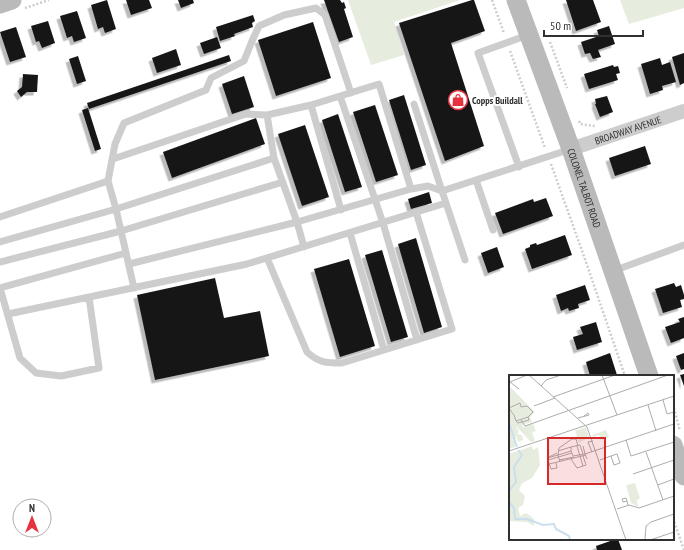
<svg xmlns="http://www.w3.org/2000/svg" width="684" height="550" font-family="'PT Sans Narrow',sans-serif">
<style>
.green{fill:#e6edde}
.building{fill:#171717;filter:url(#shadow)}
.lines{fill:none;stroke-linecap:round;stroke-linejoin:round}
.path{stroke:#cdcdcd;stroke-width:2.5;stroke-dasharray:2 2;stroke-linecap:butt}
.service{stroke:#cdcdcd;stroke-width:7}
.minor{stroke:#cdcdcd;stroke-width:14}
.secondary{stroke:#bababa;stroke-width:19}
.labels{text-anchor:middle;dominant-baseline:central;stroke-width:4;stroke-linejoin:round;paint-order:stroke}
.poi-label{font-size:10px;font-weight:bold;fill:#303030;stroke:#fff;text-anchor:start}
.street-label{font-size:10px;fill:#303030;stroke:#fff}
.inset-river{fill:none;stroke:#cadfed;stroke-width:2}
.inset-road{fill:none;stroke:#acacac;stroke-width:1}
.view{fill:#d62828;fill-opacity:0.15;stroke:#d62828;stroke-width:2}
.inset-edge{fill:none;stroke:#303030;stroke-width:2}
</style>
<defs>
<filter id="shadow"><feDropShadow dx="-3.5" dy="3.5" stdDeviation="0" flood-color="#0004"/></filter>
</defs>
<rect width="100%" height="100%" fill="#fff"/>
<path class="green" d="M348,0H460L394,22L404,55L371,65Z
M620,0H684V8L629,24Z"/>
<path class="building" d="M107,0L116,29L105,33L103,27L98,29L91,5Z
M126,0H149L152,8L131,15Z
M178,0H193L194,3L181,8Z
M324,0H340L342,3L344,2L346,8L344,9L353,37L339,42Z
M472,0H474L485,31L451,43L484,146L445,161L399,23Z
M566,0H593L601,22L576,31Z
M77,11L86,38L74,42L72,36L67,38L60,16Z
M253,15L255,21L252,23L253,27L234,34L235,36L220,41L216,27Z
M48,21L55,43L42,48L39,41L36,42L31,26Z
M313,22L331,78L276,96L258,40Z
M609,26L615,44L598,50L601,57L593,59L590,53L585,54L581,42L599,36L597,30Z
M16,27L26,57L10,62L0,32Z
M217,37L221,48L204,54L200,43Z
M176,49L181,65L157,73L152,58Z
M684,53V83L680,85L672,57Z
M229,55L231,61L89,109L87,103Z
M78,56L86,81L77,84L69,59Z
M660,58L662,65L670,62L676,82L662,86L663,90L650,94L641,64Z
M613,65L614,67L618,66L620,73L616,74L618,80L589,89L584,74Z
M23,74L38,75L37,92H27L21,97L17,91L22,87Z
M244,76L254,107L232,114L222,84Z
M404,95L426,165L411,170L389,100Z
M607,96L613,112L600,117L595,104H596L595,99Z
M375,105L398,175L376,182L353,112Z
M88,108L101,149L95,151L82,110Z
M338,114L362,187L345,192L322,120Z
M256,118L265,144L172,178L163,152Z
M305,125L329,197L302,206L278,134Z
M645,146L651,164L615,176L609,158Z
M429,192L432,203L411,209L408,199Z
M546,198L553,216L503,234L495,213L533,199L534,202Z
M565,235L572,255L532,269L525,249L530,247V245L536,243L537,245Z
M416,238L442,327L424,333L398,244Z
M497,247L504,267L488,273L481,253Z
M382,250L408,337L391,342L365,255Z
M349,259L375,346L340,357L314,269Z
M215,278L224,318L260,311L269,356L155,380L137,295Z
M674,283L676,287L681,285L684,295V299L680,300L682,307L663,313L655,289Z
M585,285L590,300L578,304L579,308L569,311L568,308L561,311L556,295Z
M684,317V338L671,343L665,327L680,322L678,319Z
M596,322L602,342L577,350L573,337L583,334L580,327Z
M610,353L617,375L590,376L586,362Z
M684,353V369L681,370L676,356Z
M684,374V386L680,375Z
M616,539H618L622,550H597L596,546Z"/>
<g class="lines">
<path class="path" d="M492,0L504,33
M25,8L49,0
M550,42L567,88
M510,51L545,148
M579,121L580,124L595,126
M551,164L586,262L625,376
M673,404L680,431
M673,518L684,550"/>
<path class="service" d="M340,96L383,223L417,340
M414,104L442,191
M311,105L341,210
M274,158L267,115L311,105L379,84L411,189
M113,159L246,114L267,115
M519,167L478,53L528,35
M476,180L493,230
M0,217L108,181
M350,233L384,350
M0,242L116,209L108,181L115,144L124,123L206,90L211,78L244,61L252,41L259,26L284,15L316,8L325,15L351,93
M267,258L307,352C319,363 326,363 342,363L452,329L416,212
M465,260L442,191L571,149
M0,262L121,231L283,182
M129,264L297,222L304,247
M613,271L684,245
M0,288L20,358L36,373L61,376L99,368L89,297
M0,288L126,253
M134,288L116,209L274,158L297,222L411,189L428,186L442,191
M8,314L247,264L446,203"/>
<path class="minor" id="s1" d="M571,149L684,111"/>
<g class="secondary">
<path id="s2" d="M516,0L571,149L649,376"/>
<path d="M0,4L12,0"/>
<path d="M673,445L684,476"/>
</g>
</g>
<defs>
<symbol id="shop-ring" viewBox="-11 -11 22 22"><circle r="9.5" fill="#fff" stroke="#e7323d" stroke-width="1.5"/><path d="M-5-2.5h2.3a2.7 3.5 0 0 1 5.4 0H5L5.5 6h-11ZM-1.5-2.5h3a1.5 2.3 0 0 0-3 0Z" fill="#e7323d"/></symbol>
</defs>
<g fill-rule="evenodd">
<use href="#shop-ring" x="447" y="89" width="22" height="22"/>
</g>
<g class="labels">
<g class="poi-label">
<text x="472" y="100">Copps Buildall</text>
</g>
<g class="street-label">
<text stroke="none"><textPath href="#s1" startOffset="60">BROADWAY AVENUE</textPath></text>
<text stroke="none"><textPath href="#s2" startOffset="200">COLONEL TALBOT ROAD</textPath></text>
</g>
</g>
<g transform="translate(509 375)">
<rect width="165" height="165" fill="#fff"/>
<path d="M0,11L26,37L21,42L23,47L13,50L14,52L24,49L27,56L23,57L26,66L22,67L6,50L10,57L8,59L13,60L14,65L9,67L7,60L6,72L0,74ZM77,52L80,62L70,68L66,56ZM97,55L100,62L92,65L90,60L84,62L83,60ZM23,71L24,75L29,72L31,90L23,103L13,108L10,115L16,121L14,130L9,133L11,141L17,138L25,144V151L18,147L0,146V79ZM126,108L131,123L128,125L129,132L122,128L117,110Z" fill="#e6edde"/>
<path class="inset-river" d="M0,48L8,72M0,116L7,107L5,92L13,80L9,75M0,127L5,133L6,144H18L34,150L45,149L47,154L60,161L61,165"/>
<path class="inset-road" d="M20,0L78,52L117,165M93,0L108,40M32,11L37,5L52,0M10,14L1,7L18,0M44,22L106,0M154,25L158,39L165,37M139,30L147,56M25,31L46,23M0,33L4,39L5,40L7,46L9,48L20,45L19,42L7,46M0,33L11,28L12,32L18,31L24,37L19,42M69,43L80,40L79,38L75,41M12,45L16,51L159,0M117,65L122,81L165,67M68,71L74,91M0,76L165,21M49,76L62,72M62,76V72L71,70L74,79M83,77L79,67L84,66M137,77L154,125M48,78L38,83L49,80L50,73L63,64H67L69,71M62,84L68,93L77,90L74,81M78,84L76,79L165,49M50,85L65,82M91,85L99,82L108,79L111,88L105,90L102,81M51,87L49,80L62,76L64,81L76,79L74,71M47,88L48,93L42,94L39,85L63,78M40,89L77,80M124,99L165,85M149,110L165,104M118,126L114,127L113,124L117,123L118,126L119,130M108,134L120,130L130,133L165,121M136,165L137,151L142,147L165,139M141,165L165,157"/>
<path class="view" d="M39,63H96V109H39Z"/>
<rect width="165" height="165" class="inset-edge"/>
</g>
<g transform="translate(32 518)"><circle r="19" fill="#ffffff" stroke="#acacac"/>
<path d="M0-3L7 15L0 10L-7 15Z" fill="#e7323d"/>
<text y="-6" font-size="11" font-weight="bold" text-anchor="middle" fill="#303030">N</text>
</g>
<path d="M544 30v6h99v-6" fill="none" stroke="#303030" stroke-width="2"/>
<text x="550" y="30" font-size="12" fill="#303030" stroke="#ffffff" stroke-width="3" paint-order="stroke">50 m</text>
</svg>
